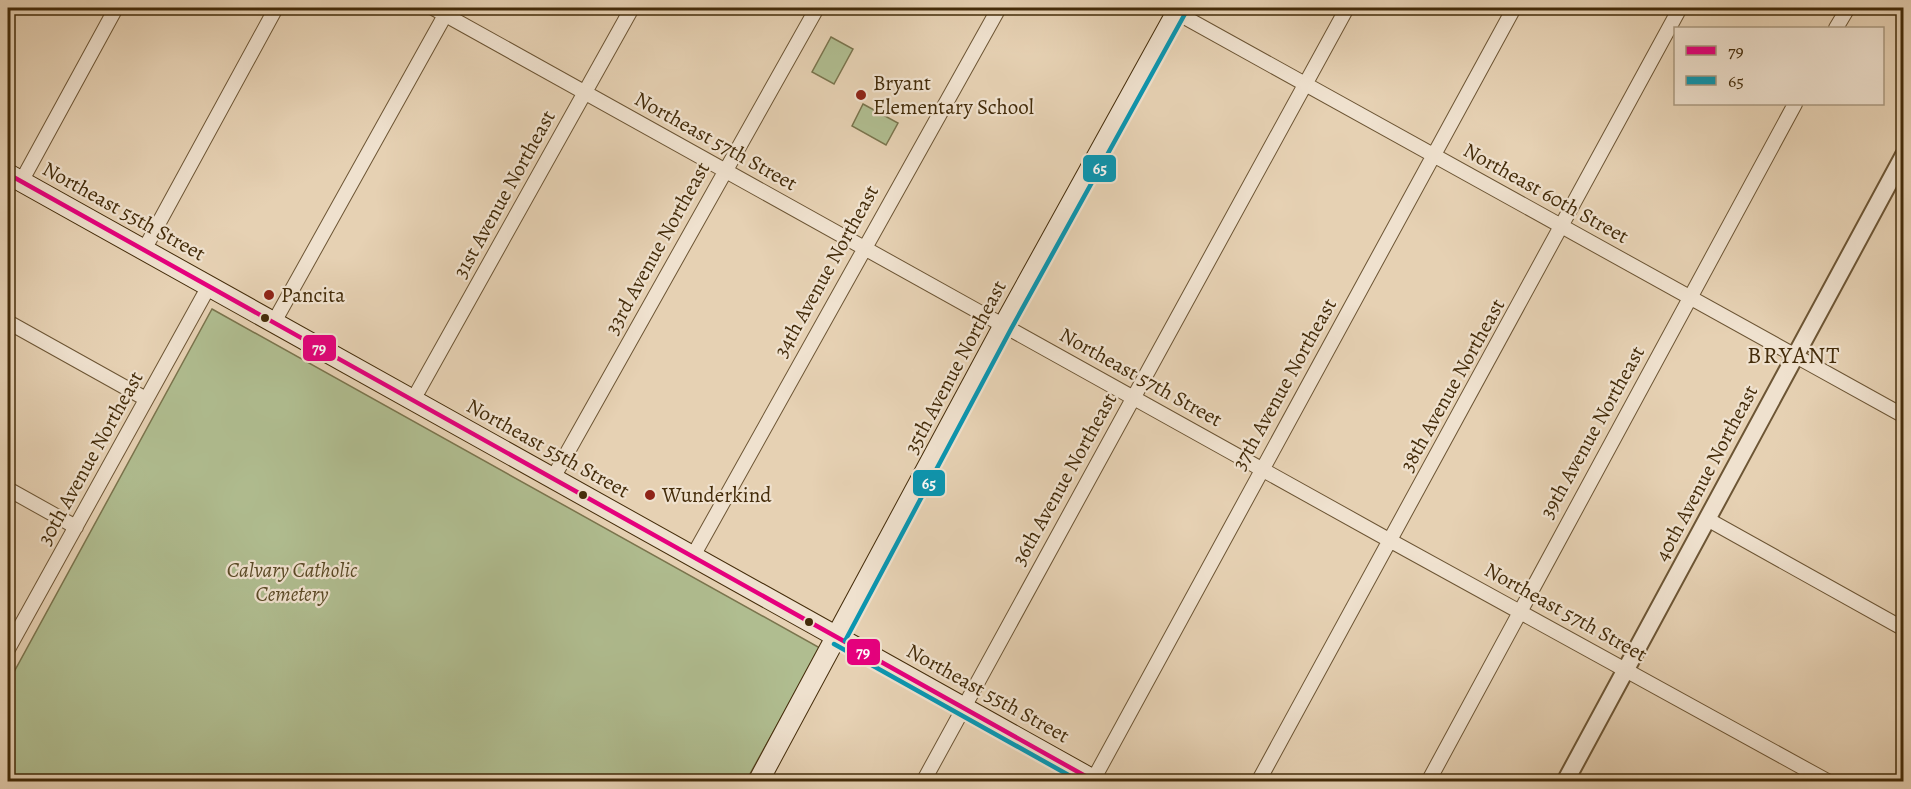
<svg xmlns="http://www.w3.org/2000/svg" width="1911" height="789" font-family="Alegreya,serif">
<style>
.green{fill:#b0bd90;stroke:#7a744d;stroke-width:1.5}
.lines{fill:none;stroke-linecap:round;stroke-linejoin:round}
.minor-casing{stroke:#6c5534;stroke-width:16}
.tertiary-casing{stroke:#6c5534;stroke-width:20}
.secondary-casing{stroke:#442c0a;stroke-width:22}
.minor{stroke:#efe1ce;stroke-width:14}
.tertiary{stroke:#efe1ce;stroke-width:16}
.secondary{stroke:#efe1ce;stroke-width:20}
.bus-1-casing{stroke:#efe1ce;stroke-width:9}
.bus-2-casing{stroke:#efe1ce;stroke-width:9}
.bus-1{stroke:#e5007d;stroke-width:4.5}
.bus-2{stroke:#0a96b1;stroke-width:4.5}
.poi-dot{fill:#8f2418;stroke:#efe1ce;stroke-width:2}
.bus-dot{fill:#442c0a;stroke:#efe1ce;stroke-width:2}
.labels{text-anchor:middle;dominant-baseline:central;stroke-width:4.5;stroke-linejoin:round;paint-order:stroke}
.poi-label{font-size:21px;fill:#442c0a;stroke:#efe1ce;text-anchor:start}
.street-label{font-size:21px;fill:#442c0a;stroke:#efe1ce}
.park-label{font-size:21px;font-style:italic;fill:#5a4925;stroke:#efe1ce}
.quarter-label{font-size:24px;letter-spacing:1.5px;fill:#442c0a;stroke:#efe1ce}
.line-badge{stroke:#efe1ce;stroke-width:2}
.badge-label{font-size:16px;text-anchor:middle;font-weight:bold;fill:#fff}
</style>
<rect width="100%" height="100%" fill="#e6d1b3"/>
<filter id="stains"><feTurbulence type="fractalNoise" baseFrequency=".00333" numOctaves="4"/><feColorMatrix values="0 0 0 0 .2 0 0 0 0 .09 0 0 0 0 .02 0 0 0 .5 -.17"/></filter>
<radialGradient id="worn" r=".72"><stop offset=".6" stop-color="#630" stop-opacity="0"/><stop offset="1" stop-color="#630" stop-opacity=".3"/></radialGradient>
<path class="green" d="M831,37L853,49L834,84L812,72Z
M863,104L898,123L886,145L852,126Z
M212,309L820,648L746,781L8,782V683Z"/>
<g class="lines">
<defs>
<path id="minor" d="M433,8L1380,535L1829,782
M1168,8L1904,416
M1901,8L1904,9
M1836,28L1848,8
M21,182L116,8
M144,250L276,8
M8,322L146,399
M274,322L449,8
M413,400L632,8
M553,478L817,8
M8,489L76,527
M1707,519L1904,629
M693,556L999,8
M8,649L209,286
M923,782L1347,8
M1092,782L1514,8
M1258,782L1680,8
M1428,782L1795,104"/>
<path id="tertiary" d="M1565,782L1904,155"/>
<path id="secondary" d="M8,174L1097,782
M758,782L1004,325L1179,8"/>
</defs>
<use href="#minor" class="minor-casing"/>
<use href="#tertiary" class="tertiary-casing"/>
<use href="#secondary" class="secondary-casing"/>
<use href="#minor" class="minor"/>
<use href="#tertiary" class="tertiary"/>
<use href="#secondary" class="secondary"/>
<defs>
<path id="bus-1" d="M8,174L1096,782"/>
<path id="bus-2" d="M845,641L1011,329L1186,12
M834,644L1081,782"/>
</defs>
<use href="#bus-1" class="bus-1-casing"/>
<use href="#bus-2" class="bus-2-casing"/>
<use href="#bus-1" class="bus-1"/>
<use href="#bus-2" class="bus-2"/>
</g>
<g class="poi-dot">
<circle cx="861" cy="95" r="6"/>
<circle cx="269" cy="295" r="6"/>
<circle cx="650" cy="495" r="6"/>
</g>
<g class="bus-dot">
<circle cx="265" cy="318" r="5"/>
<circle cx="583" cy="495" r="5"/>
<circle cx="809" cy="622" r="5"/>
</g>
<g class="labels">
<g class="poi-label">
<text x="873" y="83">Bryant<tspan x="873" dy="24">Elementary School</tspan></text>
<text x="281" y="295">Pancita</text>
<text x="662" y="495">Wunderkind</text>
</g>
<g class="street-label">
<text transform="translate(716 141) rotate(29)">Northeast 57th Street</text>
<text transform="translate(1546 193) rotate(29)">Northeast 60th Street</text>
<text transform="translate(504 194) rotate(-61)">31st Avenue Northeast</text>
<text transform="translate(124 211) rotate(29)">Northeast 55th Street</text>
<text transform="translate(657 248) rotate(-61)">33rd Avenue Northeast</text>
<text transform="translate(826 271) rotate(-61)">34th Avenue Northeast</text>
<text transform="translate(955 367) rotate(-62)">35th Avenue Northeast</text>
<text transform="translate(1141 377) rotate(29)">Northeast 57th Street</text>
<text transform="translate(1284 384) rotate(-61)">37th Avenue Northeast</text>
<text transform="translate(1452 385) rotate(-61)">38th Avenue Northeast</text>
<text transform="translate(1592 432) rotate(-61)">39th Avenue Northeast</text>
<text transform="translate(548 448) rotate(29)">Northeast 55th Street</text>
<text transform="translate(90 458) rotate(-61)">30th Avenue Northeast</text>
<text transform="translate(1706 473) rotate(-62)">40th Avenue Northeast</text>
<text transform="translate(1064 479) rotate(-61)">36th Avenue Northeast</text>
<text transform="translate(1566 612) rotate(29)">Northeast 57th Street</text>
<text transform="translate(988 693) rotate(29)">Northeast 55th Street</text>
</g>
<g class="park-label">
<text x="292" y="570">Calvary Catholic<tspan x="292" dy="24">Cemetery</tspan></text>
</g>
<g class="quarter-label">
<text x="1794" y="355">BRYANT</text>
</g>
</g>
<g class="line-badge">
<rect x="1082" y="154" width="35" height="29" rx="6" fill="#0a96b1"/>
<rect x="302" y="334" width="35" height="28" rx="6" fill="#e5007d"/>
<rect x="912" y="469" width="34" height="28" rx="6" fill="#0a96b1"/>
<rect x="846" y="638" width="35" height="28" rx="6" fill="#e5007d"/>
</g>
<g class="badge-label">
<text x="1100" y="174">65</text>
<text x="319" y="354">79</text>
<text x="929" y="489">65</text>
<text x="863" y="658">79</text>
</g>
<rect width="1911" height="789" fill="none" stroke="#e6d1b3" stroke-width="30"/>
<rect x="9" y="9" width="1893" height="771" fill="none" stroke="#442c0a" stroke-width="3"/>
<rect x="15" y="15" width="1881" height="759" fill="none" stroke="#442c0a" stroke-width="1.5"/>
<rect x="1674" y="27" width="210" height="78" fill="#efe1ce" stroke="#ab9980" stroke-width="1.5"/>
<rect x="1686" y="46" width="30" height="9" fill="#e5007d" stroke="#ab9980" stroke-width="1.5"/>
<text x="1728" y="57" font-size="18" fill="#442c0a">79</text>
<rect x="1686" y="76" width="30" height="9" fill="#0a96b1" stroke="#ab9980" stroke-width="1.5"/>
<text x="1728" y="87" font-size="18" fill="#442c0a">65</text>
<rect width="100%" height="100%" filter="url(#stains)"/>
<rect width="100%" height="100%" fill="url(#worn)"/>
</svg>
